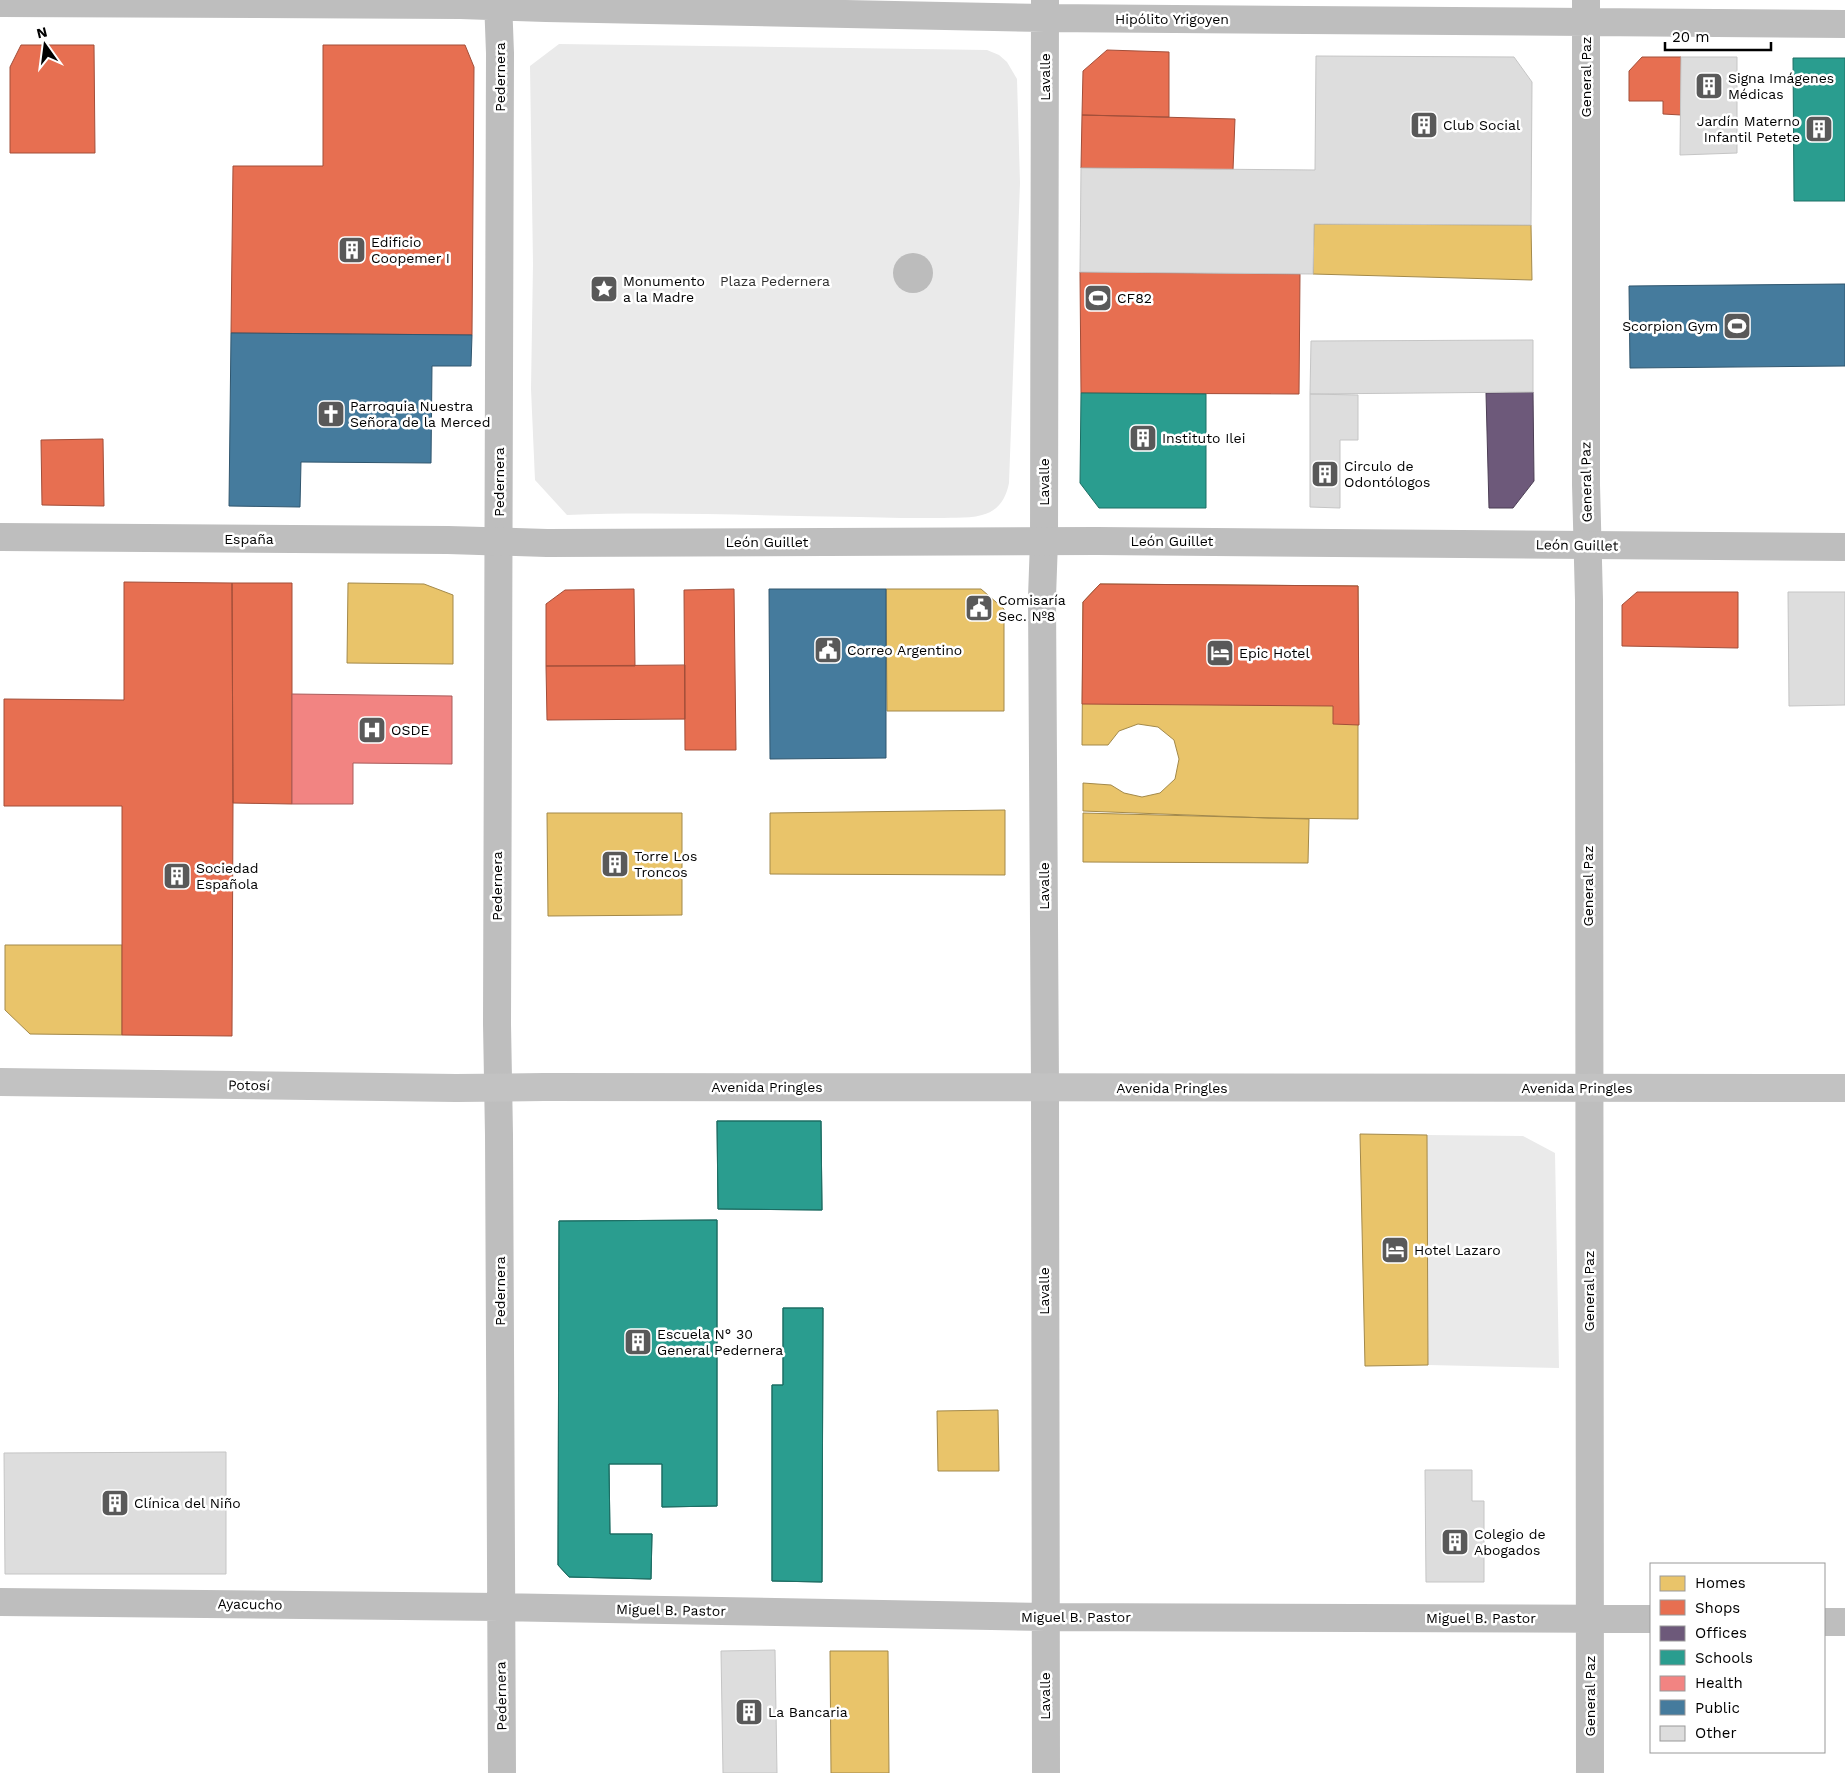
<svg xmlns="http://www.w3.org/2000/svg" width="1845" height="1773" font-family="'Work Sans',sans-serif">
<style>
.green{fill:#eaeaea}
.water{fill:#bcbcbc}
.homes{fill:#e9c46a;stroke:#a3894a}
.shops{fill:#e76f51;stroke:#a24e39}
.offices{fill:#6d597a;stroke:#4c3e55}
.schools{fill:#2a9d8f;stroke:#1d6e64}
.health{fill:#f28482;stroke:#a95c5b}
.public{fill:#457b9d;stroke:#30566e}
.building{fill:#ddd;stroke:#c5c5c5}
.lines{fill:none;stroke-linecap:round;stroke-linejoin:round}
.minor{stroke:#bebebe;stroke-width:28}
.tertiary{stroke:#bebebe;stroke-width:28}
.secondary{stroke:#c2c2c2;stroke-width:28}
.labels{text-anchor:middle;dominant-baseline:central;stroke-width:5;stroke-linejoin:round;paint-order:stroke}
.street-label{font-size:14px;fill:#000;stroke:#fff}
.poi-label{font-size:14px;fill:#000;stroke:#fff;text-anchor:start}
.park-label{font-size:14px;fill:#303030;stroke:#fff}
</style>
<rect width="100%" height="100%" fill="#fff"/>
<path class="green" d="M559,44L987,50L999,55L1007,62L1017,79L1020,183L1009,483C1006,499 998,511 982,515C970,519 956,517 944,518C916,518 888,518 860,517C763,516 665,511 567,515L535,480L531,389L533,264L530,66Z
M1427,1135L1523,1136L1555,1153L1559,1368L1428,1365Z"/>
<path class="water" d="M893 273a20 20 0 1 1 40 0a20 20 0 1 1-40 0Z"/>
<path class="homes" d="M1314,224L1531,225L1532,280L1313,274Z
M348,583L424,584L453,595V664L347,663Z
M1100,584L1358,586V819L1268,818L1083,811V783L1111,785L1124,793L1142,797L1160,793L1175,779L1179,759L1174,740L1158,727L1138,724L1119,731L1108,745H1082L1083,602Z
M886,589H981L1004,609V711H887Z
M1005,810V875L770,874V813Z
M547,813H682V915L548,916Z
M1083,813L1309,819L1308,863L1083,862Z
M5,945H122V1035L30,1034L5,1010Z
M1360,1134L1427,1135L1428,1365L1365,1366Z
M998,1410L999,1471H938L937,1411Z
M830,1651H888L889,1773H831Z"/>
<path class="shops" d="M21,45H94L95,153H10V67Z
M323,45H465L474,67L472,335L231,333L233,166H323Z
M1107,50L1169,52V117L1082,115L1083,71Z
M1642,57H1681V115L1663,114V101H1629V71Z
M1082,115L1235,119L1233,170L1081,168Z
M1080,272L1300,274L1299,394L1081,393Z
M103,439L104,506L42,505L41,440Z
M124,582L232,583L233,803L232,1036L122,1035V806H4V699L124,700Z
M232,583H292V804L233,803Z
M1100,584L1358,586L1359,725L1333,724V706L1082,704L1083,602Z
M634,589L635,666H546V604L565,590Z
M734,589L736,750H685L684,590Z
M1637,592H1738V648L1622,646V605Z
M685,665V719L547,720L546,666Z"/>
<path class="offices" d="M1533,392L1534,481L1513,508H1489L1486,393Z"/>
<path class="schools" d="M1793,58H1845V201H1794Z
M1081,393L1206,394V508H1099L1080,483Z
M717,1121H821L822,1210L718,1209Z
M717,1121H821L822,1210L718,1209Z
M717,1220V1506L662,1507V1464H609L610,1534H652L651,1579L569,1577L558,1565L559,1221Z
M717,1220V1506L662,1507V1464H609L610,1534H652L651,1579L569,1577L558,1565L559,1221Z
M783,1308H823L822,1582L772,1581V1385H783Z
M783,1308H823L822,1582L772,1581V1385H783Z"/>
<path class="health" d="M292,694L452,696V764L353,763V804H292Z"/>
<path class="public" d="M1845,284V366L1630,368L1629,286Z
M231,333L472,335L471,366H432L431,463L301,462L300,507L229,506Z
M769,589H886V758L770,759Z"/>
<path class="building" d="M1316,56L1514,57L1532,82L1531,225L1314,224L1313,274L1080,272L1081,168L1315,170Z
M1681,57H1737V153L1680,155Z
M1533,340V392L1310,394L1311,341Z
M1310,394L1358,395V440H1340V508L1310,507Z
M1788,592H1845V705L1789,706Z
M226,1452V1574H5L4,1453Z
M1425,1470H1472V1501H1484V1582H1426Z
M775,1650L777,1773H723L721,1651Z"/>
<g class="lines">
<path class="minor" d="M498,0L500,53L497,1024L499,1135L502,1773
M1045,0L1044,541L1042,597L1045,1088L1046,1773
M1586,0V485L1589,600L1590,1773
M0,3L461,5L546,8L1045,18L1845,24
M0,1602L500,1607L1045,1617L1651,1619
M1824,1622H1845"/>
<path class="tertiary" d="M0,537L448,540L547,543L1097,541L1845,547"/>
<path class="secondary" d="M0,1082L456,1088L544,1087L1845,1088"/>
</g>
<defs>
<symbol id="building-square" viewBox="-11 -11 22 22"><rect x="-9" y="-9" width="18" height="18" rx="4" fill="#595959" stroke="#fff"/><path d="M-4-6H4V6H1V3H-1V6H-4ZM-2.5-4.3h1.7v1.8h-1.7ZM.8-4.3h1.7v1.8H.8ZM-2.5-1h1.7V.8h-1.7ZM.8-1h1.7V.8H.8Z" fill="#fff"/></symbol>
<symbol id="sight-square" viewBox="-11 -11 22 22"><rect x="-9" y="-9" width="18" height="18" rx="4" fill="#595959" stroke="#fff"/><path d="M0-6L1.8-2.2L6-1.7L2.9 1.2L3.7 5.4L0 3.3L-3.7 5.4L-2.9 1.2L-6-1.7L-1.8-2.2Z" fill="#fff"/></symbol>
<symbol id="stadium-square" viewBox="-11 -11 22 22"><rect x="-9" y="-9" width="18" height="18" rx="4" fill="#595959" stroke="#fff"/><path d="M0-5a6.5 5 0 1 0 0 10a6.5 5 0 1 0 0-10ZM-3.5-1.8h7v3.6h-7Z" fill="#fff"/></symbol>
<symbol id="church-square" viewBox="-11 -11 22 22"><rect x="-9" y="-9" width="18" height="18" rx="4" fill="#595959" stroke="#fff"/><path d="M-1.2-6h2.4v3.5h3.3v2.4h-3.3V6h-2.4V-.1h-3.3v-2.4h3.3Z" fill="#fff"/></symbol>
<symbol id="civic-square" viewBox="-11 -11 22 22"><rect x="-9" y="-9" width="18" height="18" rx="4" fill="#595959" stroke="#fff"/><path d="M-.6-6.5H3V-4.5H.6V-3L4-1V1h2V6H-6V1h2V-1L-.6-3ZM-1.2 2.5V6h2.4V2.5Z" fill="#fff"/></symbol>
<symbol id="hotel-square" viewBox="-11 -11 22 22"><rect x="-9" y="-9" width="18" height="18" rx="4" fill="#595959" stroke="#fff"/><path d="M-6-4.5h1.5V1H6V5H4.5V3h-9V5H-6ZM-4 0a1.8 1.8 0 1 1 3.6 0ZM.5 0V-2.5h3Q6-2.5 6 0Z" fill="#fff"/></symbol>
<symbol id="hospital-square" viewBox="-11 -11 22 22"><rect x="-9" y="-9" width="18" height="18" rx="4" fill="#595959" stroke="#fff"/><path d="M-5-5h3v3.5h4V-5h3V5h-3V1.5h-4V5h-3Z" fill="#fff"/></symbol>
</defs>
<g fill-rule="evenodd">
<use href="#building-square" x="1693" y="70" width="32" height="32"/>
<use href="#building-square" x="1408" y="109" width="32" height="32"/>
<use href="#building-square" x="1803" y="113" width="32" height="32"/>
<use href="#building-square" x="336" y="234" width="32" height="32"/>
<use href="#sight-square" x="588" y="273" width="32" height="32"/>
<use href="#stadium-square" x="1082" y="282" width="32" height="32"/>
<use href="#stadium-square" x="1721" y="310" width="32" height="32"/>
<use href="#church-square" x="315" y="398" width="32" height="32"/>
<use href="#building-square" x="1127" y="422" width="32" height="32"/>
<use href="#building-square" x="1309" y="458" width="32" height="32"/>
<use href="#civic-square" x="963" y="592" width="32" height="32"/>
<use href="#civic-square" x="812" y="634" width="32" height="32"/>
<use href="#hotel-square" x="1204" y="637" width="32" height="32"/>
<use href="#hospital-square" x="356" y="714" width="32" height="32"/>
<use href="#building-square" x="599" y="848" width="32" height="32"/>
<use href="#building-square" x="161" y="860" width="32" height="32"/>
<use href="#hotel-square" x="1379" y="1234" width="32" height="32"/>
<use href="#building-square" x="622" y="1326" width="32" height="32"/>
<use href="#building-square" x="99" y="1487" width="32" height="32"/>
<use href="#building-square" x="1439" y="1526" width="32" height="32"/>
<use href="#building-square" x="733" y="1696" width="32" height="32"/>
</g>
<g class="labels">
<g class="street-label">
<text x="1172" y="19">Hipólito Yrigoyen</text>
<text transform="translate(500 77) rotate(-90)">Pedernera</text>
<text transform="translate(1045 77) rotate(-90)">Lavalle</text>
<text transform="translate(1586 77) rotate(-90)">General Paz</text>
<text transform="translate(499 482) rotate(-90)">Pedernera</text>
<text transform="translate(1044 482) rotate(-90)">Lavalle</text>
<text transform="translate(1586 482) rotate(-91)">General Paz</text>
<text x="249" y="539">España</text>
<text x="1172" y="541">León Guillet</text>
<text x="767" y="542">León Guillet</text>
<text transform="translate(1577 545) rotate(1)">León Guillet</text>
<text transform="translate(497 886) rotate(-90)">Pedernera</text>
<text transform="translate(1044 886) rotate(-90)">Lavalle</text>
<text transform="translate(1588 886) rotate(-90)">General Paz</text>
<text transform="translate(249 1085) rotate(1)">Potosí</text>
<text x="767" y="1087">Avenida Pringles</text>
<text x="1172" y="1088">Avenida Pringles</text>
<text x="1577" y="1088">Avenida Pringles</text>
<text transform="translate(500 1291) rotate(-90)">Pedernera</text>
<text transform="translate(1044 1291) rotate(-90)">Lavalle</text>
<text transform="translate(1589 1291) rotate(-90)">General Paz</text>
<text transform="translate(250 1604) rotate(1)">Ayacucho</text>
<text transform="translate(671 1610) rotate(1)">Miguel B. Pastor</text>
<text x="1076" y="1617">Miguel B. Pastor</text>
<text x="1481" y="1618">Miguel B. Pastor</text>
<text transform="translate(501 1696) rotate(-91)">Pedernera</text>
<text transform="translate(1045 1696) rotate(-90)">Lavalle</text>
<text transform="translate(1590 1696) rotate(-90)">General Paz</text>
</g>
<g class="poi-label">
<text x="1728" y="78">Signa Imágenes<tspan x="1728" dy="16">Médicas</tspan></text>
<text x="1800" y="121" text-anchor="end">Jardín Materno<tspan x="1800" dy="16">Infantil Petete</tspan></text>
<text x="1443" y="125">Club Social</text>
<text x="371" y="242">Edificio<tspan x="371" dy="16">Coopemer I</tspan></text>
<text x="623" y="281">Monumento<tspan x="623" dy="16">a la Madre</tspan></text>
<text x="1117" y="298">CF82</text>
<text x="1718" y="326" text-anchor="end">Scorpion Gym</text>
<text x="350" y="406">Parroquia Nuestra<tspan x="350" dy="16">Señora de la Merced</tspan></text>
<text x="1162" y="438">Instituto Ilei</text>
<text x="1344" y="466">Circulo de<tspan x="1344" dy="16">Odontólogos</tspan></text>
<text x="998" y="600">Comisaría<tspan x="998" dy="16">Sec. Nº8</tspan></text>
<text x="847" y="650">Correo Argentino</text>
<text x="1239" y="653">Epic Hotel</text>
<text x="391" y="730">OSDE</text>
<text x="634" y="856">Torre Los<tspan x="634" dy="16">Troncos</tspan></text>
<text x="196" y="868">Sociedad<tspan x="196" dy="16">Española</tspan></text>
<text x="1414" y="1250">Hotel Lazaro</text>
<text x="657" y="1334">Escuela N° 30<tspan x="657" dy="16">General Pedernera</tspan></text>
<text x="134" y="1503">Clínica del Niño</text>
<text x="1474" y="1534">Colegio de<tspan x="1474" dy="16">Abogados</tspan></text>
<text x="768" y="1712">La Bancaria</text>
</g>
<g class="park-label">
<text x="775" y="281">Plaza Pedernera</text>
</g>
</g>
<rect x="1650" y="1563" width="175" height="190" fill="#ffffff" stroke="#999999"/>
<rect x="1660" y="1576" width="25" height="15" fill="#e9c46a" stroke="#999999"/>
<text x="1695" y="1588" font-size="15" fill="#000000">Homes</text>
<rect x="1660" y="1600" width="25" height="15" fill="#e76f51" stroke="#999999"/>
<text x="1695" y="1613" font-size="15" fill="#000000">Shops</text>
<rect x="1660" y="1626" width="25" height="15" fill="#6d597a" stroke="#999999"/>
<text x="1695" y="1638" font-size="15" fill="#000000">Offices</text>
<rect x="1660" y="1650" width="25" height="15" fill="#2a9d8f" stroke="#999999"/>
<text x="1695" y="1663" font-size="15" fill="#000000">Schools</text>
<rect x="1660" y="1676" width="25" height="15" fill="#f28482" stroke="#999999"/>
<text x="1695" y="1688" font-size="15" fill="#000000">Health</text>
<rect x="1660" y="1700" width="25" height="15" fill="#457b9d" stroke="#999999"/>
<text x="1695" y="1713" font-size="15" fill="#000000">Public</text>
<rect x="1660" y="1726" width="25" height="15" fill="#dddddd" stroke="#999999"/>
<text x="1695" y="1738" font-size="15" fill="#000000">Other</text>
<g transform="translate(45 45) rotate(346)" stroke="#ffffff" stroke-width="4" paint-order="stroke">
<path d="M0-4L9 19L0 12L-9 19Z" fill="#000000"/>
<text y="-8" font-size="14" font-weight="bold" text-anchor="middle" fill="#000000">N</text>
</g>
<path d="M1665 42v8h106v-8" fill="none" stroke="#000000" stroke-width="2.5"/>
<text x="1672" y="42" font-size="15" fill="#000000" stroke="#ffffff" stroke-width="4" paint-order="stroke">20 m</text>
</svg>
